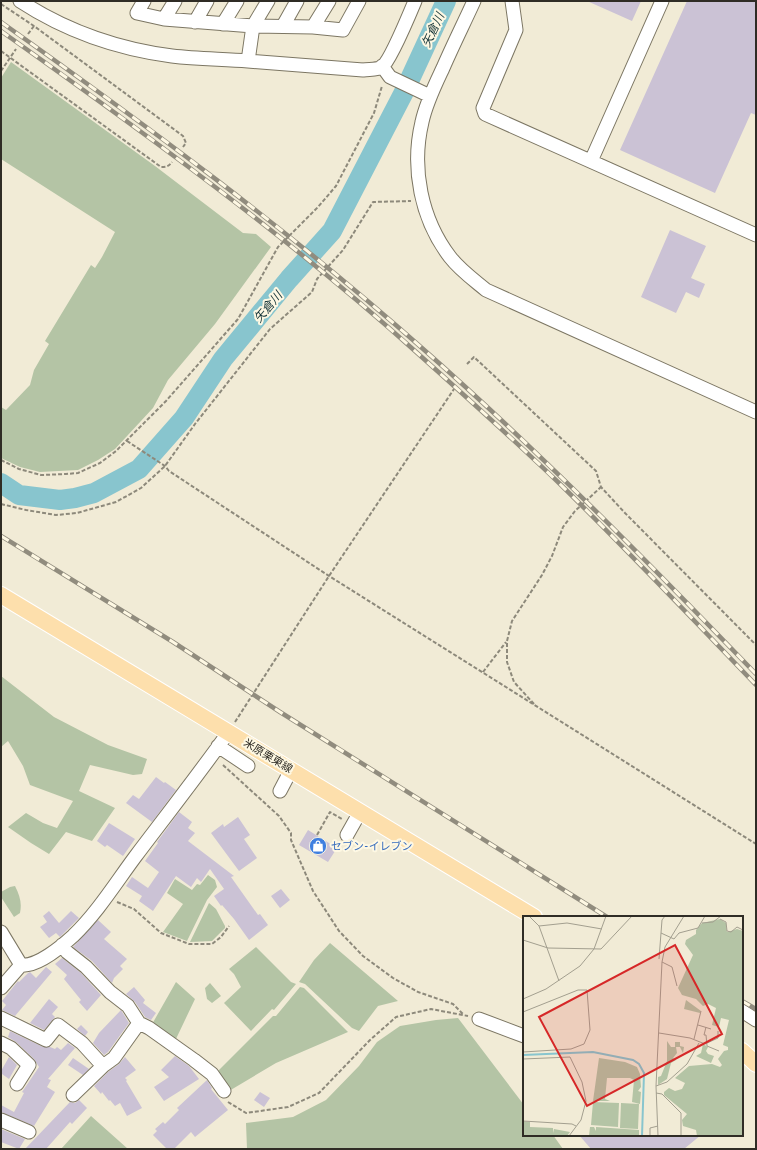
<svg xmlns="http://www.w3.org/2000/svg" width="757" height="1150" font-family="'Varela Round','Noto Sans JP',sans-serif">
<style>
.green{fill:#b4c4a5}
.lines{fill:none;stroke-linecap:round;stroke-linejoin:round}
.river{stroke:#88c5ce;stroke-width:20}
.building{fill:#cbc2d5}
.minor-casing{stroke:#7c7663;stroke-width:15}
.major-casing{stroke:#fff;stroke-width:18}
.path{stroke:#8d897b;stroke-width:2;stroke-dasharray:4 2;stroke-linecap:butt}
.minor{stroke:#fff;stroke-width:13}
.major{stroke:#fddfac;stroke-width:16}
.rail-casing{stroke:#918c7e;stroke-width:4.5}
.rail{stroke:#fef8e3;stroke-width:3;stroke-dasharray:9;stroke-linecap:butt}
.labels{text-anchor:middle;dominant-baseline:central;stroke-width:4;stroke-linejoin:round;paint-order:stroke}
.street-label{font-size:11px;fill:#2f2c25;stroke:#fef8e3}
.shop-label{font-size:11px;fill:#366cbe;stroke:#fef8e3;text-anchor:start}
.water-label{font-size:12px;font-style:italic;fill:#18373b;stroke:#fef8e3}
.inset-river{fill:none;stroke:#88c5ce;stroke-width:2}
.inset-road{fill:none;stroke:#a39f8f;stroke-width:1}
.view{fill:#d62828;fill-opacity:0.15;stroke:#d62828;stroke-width:2}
.inset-edge{fill:none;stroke:#2f2c25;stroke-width:2}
</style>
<rect width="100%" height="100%" fill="#f1ebd6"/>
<path class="green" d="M11,62L155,166L243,233L256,234L271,247L215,324L168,380L153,408L115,449L98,460L78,470L40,472L20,467L1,458V407L6,410L30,385L34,370L49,344L45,341L91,265L95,268L102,257L115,232L1,159V78Z
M1,676L54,717L108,745L147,759L142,774L133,775L90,765L79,791L115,808L92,841L66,832L49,854L31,843L8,827L26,813L43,823L57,828L73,801L30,785L23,766L8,741L1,747Z
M208,875L215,880L217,887L207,900L187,941L163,932L183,904L167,893L175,879L192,890L197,884L200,885Z
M15,886C20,896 22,903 20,913L14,917L1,897V892L10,887Z
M209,903L216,909L225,926V928L212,941L190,942Z
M330,943L398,1001L378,1006L359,1031L352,1028L305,984L299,982L314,960Z
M256,947L291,982L296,984L274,1010L272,1009L251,1031L224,1003L241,987L234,974L229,969Z
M176,982L195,999L175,1041L151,1026Z
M210,983L221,996L212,1003L207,999L205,988Z
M300,987L304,988L348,1032L276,1063L229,1091L214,1075L273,1016H276Z
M458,1018L524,1105V1135H553L563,1149H247L246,1123L293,1117L326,1100L359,1066L377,1042L400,1026L436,1020Z
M91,1116L128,1149H61Z"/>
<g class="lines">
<path class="river" d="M1,483L19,495L60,500L75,498L94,493L139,469L184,418L223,359L289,279L332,231L404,92L446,1"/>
</g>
<path class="building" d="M587,1H641L632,21Z
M687,1H756V115L751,113L715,193L620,150Z
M670,230L706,246L691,278L705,284L699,298L686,292L676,313L641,297Z
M156,777L164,783L165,782L176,790L152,822L126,803L133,795L139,799Z
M179,812L192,822L188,828L195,833L188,841L234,876L231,877L258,915L260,914L268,925L249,940L234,919L222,905L221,906L214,896L224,889L210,869L201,882L197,878L191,887L176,876L153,911L139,901L142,896L126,886L132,877L148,888L159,872L145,861L158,843L157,842Z
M238,817L250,835L244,839L257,858L239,871L211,833L223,824L224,827Z
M109,823L135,839L123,856L107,845L105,847L97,841Z
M308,830L337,848L328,862L299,845Z
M281,889L290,900L280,908L271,896Z
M49,911L59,923L71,911L79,918L60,937L56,933L49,938L40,927L47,922L43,916Z
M98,920L111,932L104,939L127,959L120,966L123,969L114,978L112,983L92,961L73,947Z
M62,958L81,973L101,995L87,1011L79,1002L81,1000L64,979L67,975L55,964Z
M46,967L52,972L15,1016L2,1010L6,1005L2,1001L18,981L19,982L28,973L30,972L36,978Z
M134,987L145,1000L143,1003L156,1013L151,1020L145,1017L135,1002L126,994Z
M49,999L58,1007L52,1014L55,1017L44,1030L30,1023Z
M121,1010L129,1023L108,1052L104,1055L93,1043L99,1033Z
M81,1025L88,1032L85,1036L77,1029Z
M10,1031L43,1047H50L55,1049L57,1047L61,1050L68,1043L75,1048L48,1079L51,1080L47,1087L55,1092L34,1126L1,1112V1105L14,1112L24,1093L22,1092L39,1067L34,1059L16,1042L8,1037Z
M175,1056L189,1066L199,1079L164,1101L154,1087L169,1077L161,1070Z
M9,1057L17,1065L9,1079L2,1074L1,1071Z
M125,1057L136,1070L125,1078L127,1080L126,1081L142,1108L127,1116L120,1103L115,1106L110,1100L109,1101L102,1092L101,1094L94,1086L108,1072L119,1064Z
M73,1058L89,1069L83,1075L68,1065Z
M207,1080L212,1088L211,1089L228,1110L195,1137L191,1132L174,1149H167L153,1135L157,1131L155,1129L163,1122L165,1124L179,1110L177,1108Z
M260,1092L270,1098L264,1107L254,1100Z
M79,1100L87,1108L72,1124L70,1122L46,1149H25L70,1102L75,1103Z
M1,1129L25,1139L19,1149L1,1142Z
M579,1135H701L684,1149H591Z"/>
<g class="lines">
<defs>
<path id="minor" d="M20,1C66,31 118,49 172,56C197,59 223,59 248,61C287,64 325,67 363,70C369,69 377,70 382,67C390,61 410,13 415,1
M144,1L137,13L164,19L253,26L248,61
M268,1L253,26L313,27L343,30L359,1
M474,1C464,23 453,45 443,68C435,85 426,103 422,122C411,168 421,219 450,257C460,270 474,280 486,290L756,412
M512,1L516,30L483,108L485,114L756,235
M164,19L175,1
M195,22L207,1
M223,24L237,1
M283,26L297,1
M313,27L329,1
M382,66L390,77L430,96
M591,161L662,1
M218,746L248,766
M280,791L291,770
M347,835L360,812
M1,932L21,965
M62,945L67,952L86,967L110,992L128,1006L139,1023L149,1028L194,1060L212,1074L224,1091
M21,965C37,967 61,947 73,936C97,913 115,884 135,857C166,816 198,775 228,733
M1,988L21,965
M742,1011L756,1020
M1,1018L46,1040L58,1025L82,1043L103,1066
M479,1019L524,1036
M1,1043L11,1048L29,1065L17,1084
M73,1095L103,1066L114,1058L139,1023
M1,1120L29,1132"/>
<path id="major" d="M1,595L534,917
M742,1051L756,1064"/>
</defs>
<use href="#minor" class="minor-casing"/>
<use href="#major" class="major-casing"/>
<path class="path" d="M1,4L34,26L183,136L186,143L183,147
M28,34L34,26
M1,51L161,167C167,167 169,166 172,162
M1,71L16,49
M467,364L474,357L596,471L601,487L625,513L756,645
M127,441L165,466L169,471L329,576L756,844
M1,460L19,469L41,475L66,474L78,473L100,463L116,451L166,401L238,319L278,247L318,207L336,186L374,113L382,86
M1,504L26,510L56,515L77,513L116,502L141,488L165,466L195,424L270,329L312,292L317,279L343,250L373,202L411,201
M483,672L506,642
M534,704L514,682L507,662V641L512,621L542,575L552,556L563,527L575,511L601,487
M235,722L329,576L454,389
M223,765L279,816L291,833V840L313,891L339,931L363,956L393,978L418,992L453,1004L463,1014
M317,835L330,812L342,819
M117,902L134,909L161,933L189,944H212L221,937L229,926
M228,1102L246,1113L288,1107L319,1093L370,1040L396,1017L431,1009L468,1016"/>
<use href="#minor" class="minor"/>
<use href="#major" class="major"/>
<defs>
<path id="rail" d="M1,22C146,125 289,230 422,348C539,451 648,562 756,674
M1,31C143,132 285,234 415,351C463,394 512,438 559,483C626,549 691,617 756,685
M1,536L173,642L280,712L607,917
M742,1001L756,1009"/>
</defs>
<use href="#rail" class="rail-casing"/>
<use href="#rail" class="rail"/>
</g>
<defs>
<symbol id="shop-disc" viewBox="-11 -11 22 22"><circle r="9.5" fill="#3f7fe0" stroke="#fef8e3"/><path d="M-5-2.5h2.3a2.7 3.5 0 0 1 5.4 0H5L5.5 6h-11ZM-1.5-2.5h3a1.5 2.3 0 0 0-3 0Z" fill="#fff"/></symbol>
</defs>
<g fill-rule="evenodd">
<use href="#shop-disc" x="308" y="836" width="20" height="20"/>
</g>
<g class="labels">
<g class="street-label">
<text transform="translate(268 756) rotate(31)">米原栗東線</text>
</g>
<g class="shop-label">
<text x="331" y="846">セブン-イレブン</text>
</g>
<g class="water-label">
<text transform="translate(433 30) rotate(-65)">矢倉川</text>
<text transform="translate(268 307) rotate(-50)">矢倉川</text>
</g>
</g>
<g transform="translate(523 916)">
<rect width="220" height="220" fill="#f1ebd6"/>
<path d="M197,3L203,7L204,16L214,13L220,15V220H174L173,214L160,210L159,204L164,198L141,179V176L146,172L152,175L159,173L162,167L152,162L166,150L189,148L197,151L199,149L195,143L201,135L205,134V131L200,129L206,104L198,102L196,111L189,109L193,92L185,88L180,90L173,83L159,79L155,72L170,39L162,28L163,24L173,18V14L179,7ZM163,84L178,95L177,97L161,93ZM144,125L148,131H152V126H157V130L161,131L160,137L157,131H153L154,137L150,142L153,144L148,147L144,163L135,169V161L138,160L144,145ZM180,128L185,131L183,135L185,138L191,140L188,147L173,140L178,137ZM76,142L102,146L114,151L117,158L118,171L115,175L118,176L117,188L109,186L111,164L107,162H84L82,183L87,185H70ZM70,186L96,187L95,211L68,209ZM98,187L116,188L115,213L97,212ZM0,205L7,206V211L30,212V217L31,213L47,216L44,220H0ZM67,211H71L73,215V211L116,214V220H66Z" fill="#b4c4a5"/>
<path class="inset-river" d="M0,139L70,136L110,144L116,148L121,157L119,220"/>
<path class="inset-road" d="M6,0L16,10L36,65M197,3L203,6L204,15L208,16L214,11L220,14M179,7L190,6L198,0M16,10L44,7L79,13M138,17L151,23L156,17L175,12L182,0M0,24L25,32L78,33L109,0M136,43L139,4L142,0M139,46L149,51L154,70M0,83L23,73L57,50L71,33L83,0M0,96L55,74H64L67,114L61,128L48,133L0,136M175,109L188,113M183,111L181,119H183L184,130L196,135M136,117L167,122L182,128L195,122V115M171,123L178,95M0,143L47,141M133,170L144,166L164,148L176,127M133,177L139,178L158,197V220M0,205L49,208L53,210M46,220L58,204L63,185L59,166L47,141M127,220V212L135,210M135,220L133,170L139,46L142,31L161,0"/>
<path class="view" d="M152,29L199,118L64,190L16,101Z"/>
<rect width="220" height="220" class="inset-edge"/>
</g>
<rect width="757" height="1150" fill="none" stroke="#2f2c25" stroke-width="4"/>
</svg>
